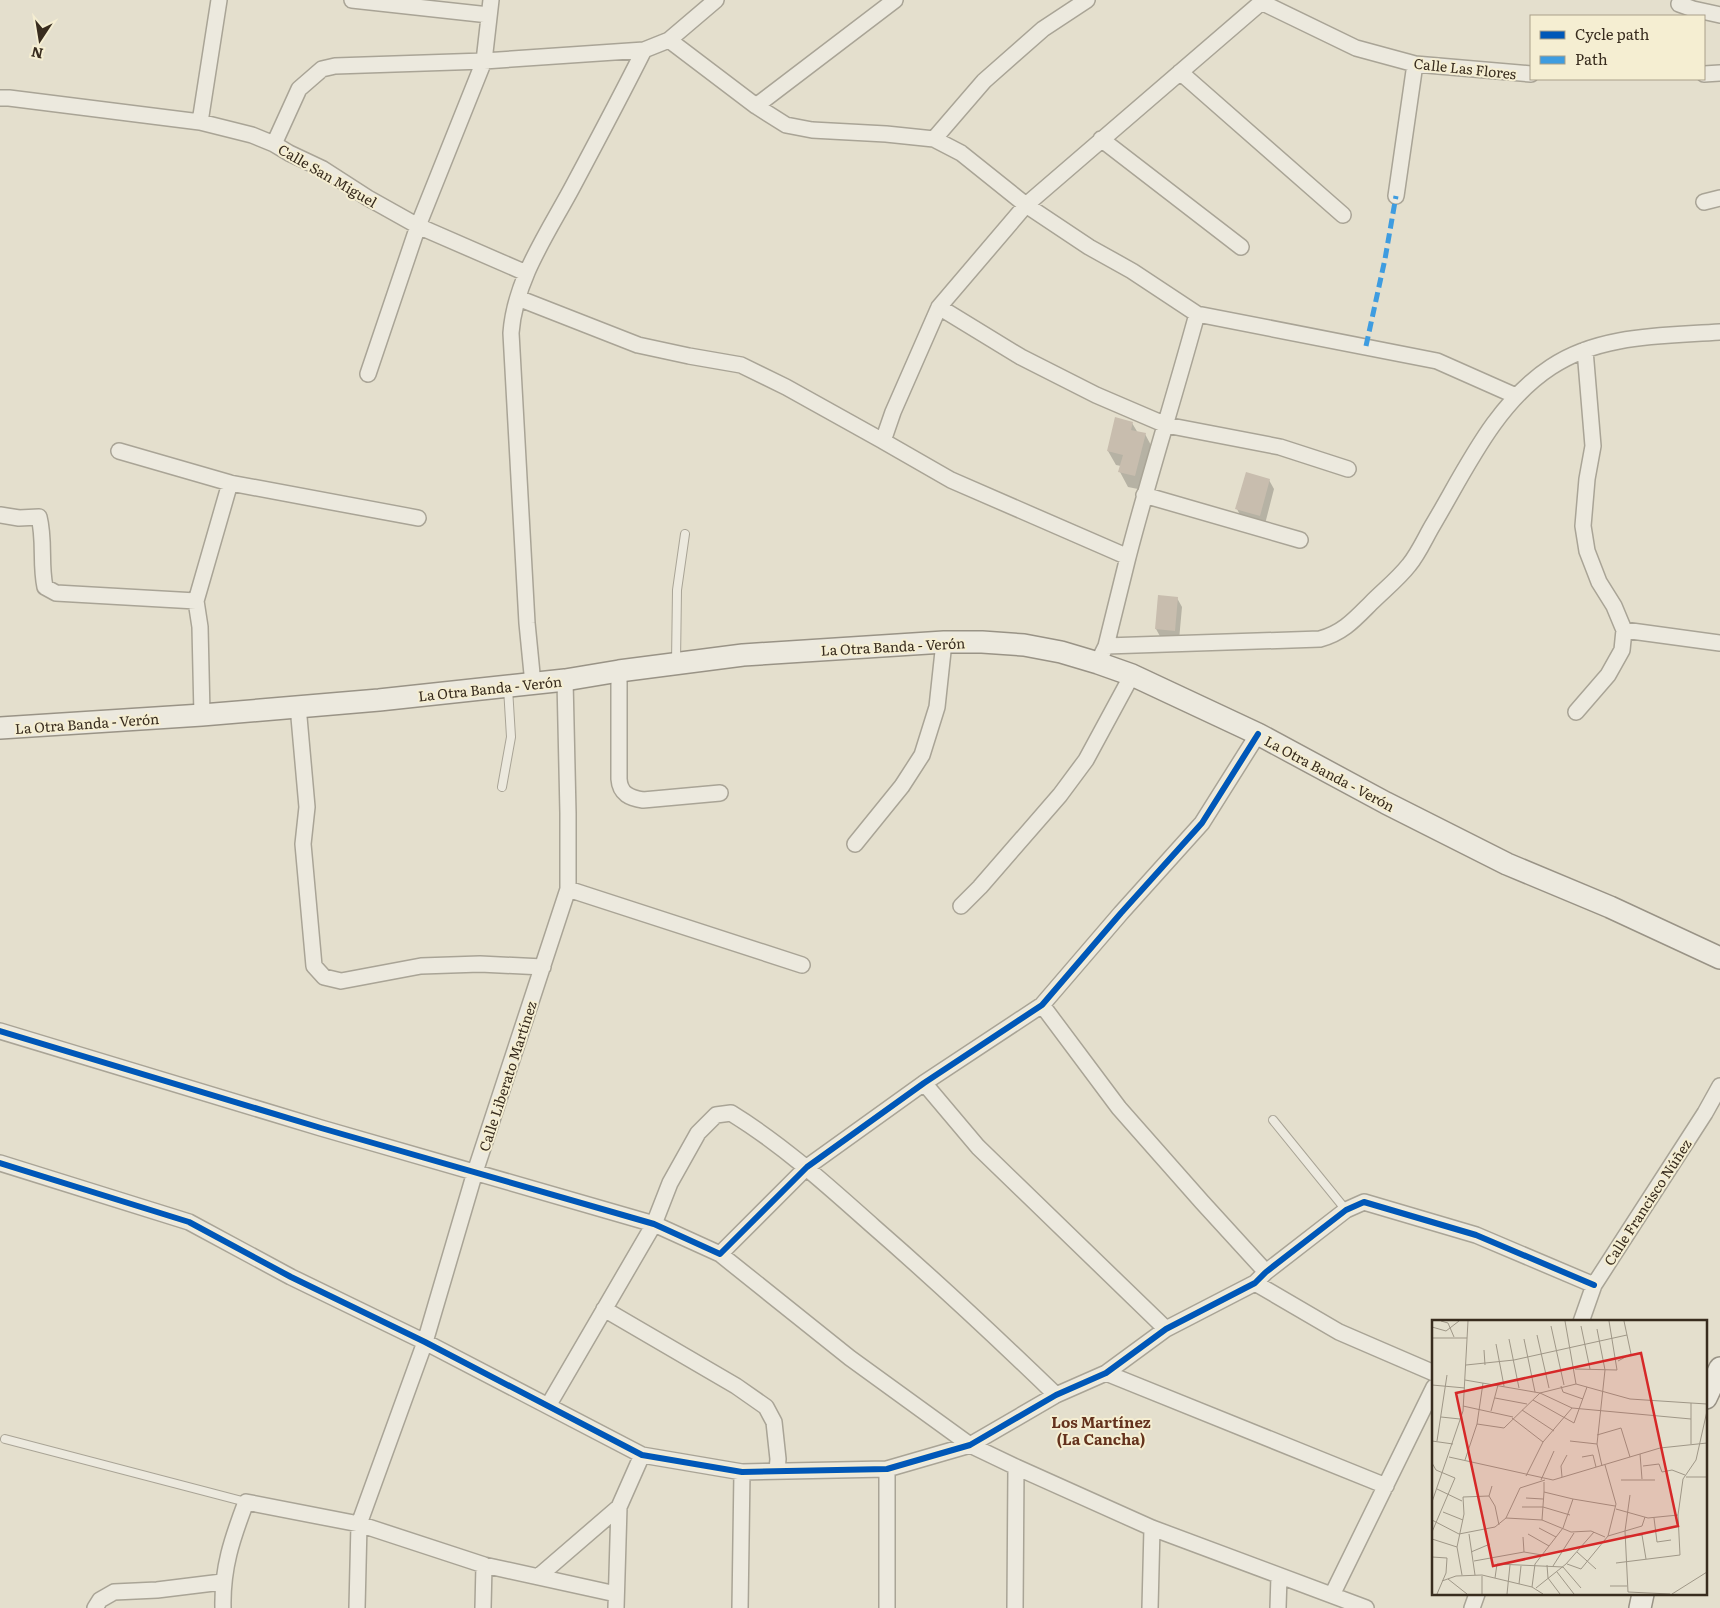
<svg xmlns="http://www.w3.org/2000/svg" width="1720" height="1608" font-family="Literata,serif">
<style>
.shadow{fill:#0003}
.building{fill:#c8bdae}
.lines{fill:none;stroke-linecap:round;stroke-linejoin:round}
.service-casing{stroke:#a9a496;stroke-width:10}
.minor-casing{stroke:#a9a496;stroke-width:18}
.secondary-casing{stroke:#999386;stroke-width:24}
.service{stroke:#ece9de;stroke-width:8}
.minor{stroke:#ece9de;stroke-width:15}
.secondary{stroke:#ece9de;stroke-width:21}
.quiet{stroke:#3e9ce0;stroke-width:5;stroke-dasharray:10 5;stroke-linecap:butt}
.cycleway-casing{stroke:#f5eed2;stroke-width:9}
.cycleway{stroke:#0057b8;stroke-width:6}
.labels{text-anchor:middle;dominant-baseline:central;stroke-width:4;stroke-linejoin:round;paint-order:stroke}
.street-label{font-size:14px;fill:#382c1e;stroke:#f5eed2}
.neighbourhood-label{font-size:15px;font-weight:bold;fill:#64321d;stroke:#f5eed2}
.inset-road{fill:none;stroke:#9f9787;stroke-width:1}
.view{fill:#d62828;fill-opacity:0.15;stroke:#d62828;stroke-width:2.5}
.inset-edge{fill:none;stroke:#382c1e;stroke-width:2.5}
</style>
<rect width="100%" height="100%" fill="#e4dfcd"/>
<path class="shadow" d="M1132,423L1138,433L1145,434L1153,449L1143,490L1128,487L1120,472L1121,466L1116,465L1108,451Z
M1269,480L1274,489L1265,524L1242,519L1237,509Z
M1177,598L1182,607L1179,640L1161,638L1156,629Z"/>
<path class="building" d="M1115,417L1133,422L1131,430L1146,433L1135,476L1118,472L1123,455L1107,451Z
M1246,472L1270,479L1260,516L1235,509Z
M1158,595L1178,597L1175,631L1155,629Z"/>
<g class="lines">
<defs>
<path id="service" d="M676,662L677,590L685,534
M502,787L511,737L508,688
M1273,1120L1346,1210
M5,1439L246,1502"/>
<path id="minor" d="M352,0L489,15
M1261,2L1356,48L1415,64L1531,74
M1679,4L1693,9L1720,15
M669,40L756,106L786,125L812,130L886,134L934,139L961,153L1026,205L1089,247L1132,271L1197,314L1437,361L1516,396
M1180,72L1343,215
M1704,74L1720,73
M0,98H9L200,122L252,135L274,144L289,153L323,169L368,198L418,226L526,273
M756,106L895,0
M200,122L219,0
M934,139L984,81L1043,29L1087,0
M1101,139L1241,247
M274,144L299,89L322,69L335,66L484,61L644,50
M1396,196L1415,64
M1704,202L1720,198
M518,298L638,345L689,356L741,365L786,387L883,441
M939,307L1021,357L1096,395L1166,425L1280,447L1348,469
M368,374L418,226L484,61L491,0
M119,451L230,483L418,518
M1144,495L1300,540
M0,515L19,518L39,517C45,540 40,564 45,587L56,593L196,601
M1128,557C1149,476 1175,395 1197,314
M1624,630L1720,643
M1106,646L1128,557L951,480L883,441L893,412L939,307L1026,205L1264,0
M1102,654L1106,646L1320,639C1343,633 1355,619 1371,603C1384,590 1398,579 1409,565C1419,553 1426,536 1434,523C1467,467 1496,403 1551,367C1600,334 1664,336 1720,332
M619,671V779C620,794 630,798 643,800L720,793
M533,684L527,623L511,333C515,279 548,233 573,186C597,141 621,96 644,50L669,40L716,0
M298,706L307,807L303,844L314,966L324,977L341,981L421,966L480,964L543,967
M1576,712L1608,675L1622,650L1624,630L1614,606L1599,582L1587,551L1583,526L1587,479L1593,446L1585,350
M202,715L200,627L196,601L230,483
M855,844L902,786L922,755L937,707L944,642
M568,889L802,965
M961,906L980,887L1060,795L1086,760L1132,675
M1042,1005L1119,1108L1202,1202L1266,1272
M0,1031L321,1128L654,1224L720,1254L807,1167L924,1083L1042,1005L1121,913L1202,823L1258,734
M924,1083L978,1147L1166,1329
M0,1163L189,1222L291,1277L425,1342L642,1455L742,1472L887,1469L970,1445L1056,1395L1106,1373L1166,1329L1255,1283L1266,1272L1346,1210L1364,1202L1476,1235L1594,1285
M720,1254L850,1358L970,1445L1016,1467L1152,1528L1366,1608
M1255,1283L1339,1332L1434,1373
M604,1309L736,1386L766,1407L774,1422L778,1459L777,1471
M1581,1322L1594,1285L1705,1113L1720,1086
M1106,1373L1386,1486
M548,1406L654,1224L670,1183L698,1133L716,1115L731,1113C783,1145 828,1186 874,1227C936,1281 996,1337 1056,1395
M539,1576L619,1507
M1332,1595L1434,1387
M95,1608L100,1600L114,1592L157,1590L222,1582
M223,1608C222,1568 232,1539 246,1502L359,1524L484,1565L616,1594
M357,1608L359,1524L425,1342L475,1172L568,889V813L565,680
M483,1608L484,1565
M616,1608L619,1507L642,1455
M740,1608L742,1472
M887,1608V1469
M1015,1608L1016,1467
M1150,1608L1152,1528
M1278,1608L1279,1576
M1472,1608L1477,1594"/>
<path id="secondary" d="M0,728L202,715L379,700L565,680L619,671L743,655L944,642H982L1024,645L1061,652L1098,663L1132,675L1258,734L1386,803L1507,864L1610,907L1720,958
M1706,1398L1720,1368
M1640,1608L1643,1594"/>
</defs>
<use href="#service" class="service-casing"/>
<use href="#minor" class="minor-casing"/>
<use href="#secondary" class="secondary-casing"/>
<use href="#service" class="service"/>
<use href="#minor" class="minor"/>
<use href="#secondary" class="secondary"/>
<path class="quiet" d="M1366,346L1385,259L1396,196"/>
<defs>
<path id="cycleway" d="M0,1031L321,1128L654,1224L720,1254L807,1167L924,1083L1042,1005L1121,913L1202,823L1258,734
M0,1163L189,1222L291,1277L425,1342L642,1455L742,1472L887,1469L970,1445L1056,1395L1106,1373L1166,1329L1255,1283L1266,1272L1346,1210L1364,1202L1476,1235L1594,1285"/>
</defs>
<use href="#cycleway" class="cycleway-casing"/>
<use href="#cycleway" class="cycleway"/>
</g>
<g class="labels">
<g class="street-label">
<text transform="translate(1465 68) rotate(6)">Calle Las Flores</text>
<text transform="translate(328 175) rotate(30)">Calle San Miguel</text>
<text transform="translate(893 646) rotate(-3)">La Otra Banda - Verón</text>
<text transform="translate(490 688) rotate(-6)">La Otra Banda - Verón</text>
<text transform="translate(87 723) rotate(-4)">La Otra Banda - Verón</text>
<text transform="translate(1330 773) rotate(28)">La Otra Banda - Verón</text>
<text transform="translate(507 1076) rotate(-72)">Calle Liberato Martínez</text>
<text transform="translate(1647 1202) rotate(-57)">Calle Francisco Núñez</text>
</g>
<g class="neighbourhood-label">
<text x="1101" y="1421">Los Martínez<tspan x="1101" dy="17">(La Cancha)</tspan></text>
</g>
</g>
<g transform="translate(1432 1320)">
<rect width="275" height="275" fill="#e4dfcd"/>
<path class="inset-road" d="M9,1L16,3L22,17M133,1L144,64M119,6L132,65M149,6L158,49M0,7L14,11L27,1M165,9L173,50L165,124L170,146M105,15L117,68M0,18H35M77,19L87,68M92,19L103,72M64,24L72,66M52,30L53,45M186,41L199,34L192,1M34,45L82,40L195,15M143,49L185,50L177,1M33,60L108,73L140,88M0,65L33,68M129,66L131,72L151,79M63,78L95,84M101,80L142,103L155,67M259,83L275,84M31,86L81,97M90,90L122,111M59,91L66,65M9,97L28,99M80,98L111,122M45,104L72,108L108,73L144,64L198,79L259,83V124M165,115L189,108L198,137M0,121L21,124M5,121L15,55M138,121L165,124M208,134L210,159M17,137L121,160L228,128L275,123M150,137L161,135L164,147M33,140L45,104L51,63M0,143L4,150L23,158L0,212M211,146L227,144L230,152L240,150L253,155M94,156L111,122L140,88L259,99M130,157L129,146L135,135M254,157H275M109,160L122,131M189,160H223M60,166L57,176L63,186L67,205M5,169L30,181M198,175L193,211L196,272L238,274M94,178L111,179M141,179L183,186M0,182L31,91L36,1M90,187H111L138,195M184,189L216,198L246,195M11,192L31,200M74,198L110,200L139,212L159,211L173,217M222,198L225,222L239,220M0,200L27,214L63,207L74,198L88,168L113,160M110,200L112,172M107,208L124,217M37,214L43,255M96,214L117,226M176,216L210,206L213,197M193,216L210,215L214,239M91,217L92,232M0,219L25,227M39,232L58,224M145,232L164,249M0,237L15,238L14,253L5,274M42,241L92,232L110,235M184,243L248,235L246,195L251,159L264,140L275,91M135,244L149,249L176,216L184,184L173,145M115,245L116,258L128,274M121,246L142,213M125,252L142,274M30,255L25,227L32,194L31,177L57,176M50,256V274M63,258L65,244L131,247L149,268M16,259L35,274M10,261L24,256L50,255L100,267L111,274M87,264L89,246M178,266H195M100,267L103,244L131,208L141,179L112,172V162M104,268L134,244L162,212M75,274L78,245M240,274L275,252"/>
<path class="view" d="M209,33L246,206L61,246L24,73Z"/>
<rect width="275" height="275" class="inset-edge"/>
</g>
<rect x="1530" y="15" width="175" height="65" fill="#f5eed2" stroke="#a9a08a"/>
<rect x="1540" y="31" width="25" height="8" fill="#0057b8" stroke="#a9a08a"/>
<text x="1575" y="40" font-size="15" fill="#382c1e">Cycle path</text>
<rect x="1540" y="56" width="25" height="8" fill="#3e9ce0" stroke="#a9a08a"/>
<text x="1575" y="65" font-size="15" fill="#382c1e">Path</text>
<g transform="translate(40 40) rotate(192)" stroke="#f5eed2" stroke-width="4" paint-order="stroke">
<path d="M0-4L9 19L0 12L-9 19Z" fill="#382c1e"/>
<text y="-8" font-size="14" font-weight="bold" text-anchor="middle" fill="#382c1e">N</text>
</g>
</svg>
